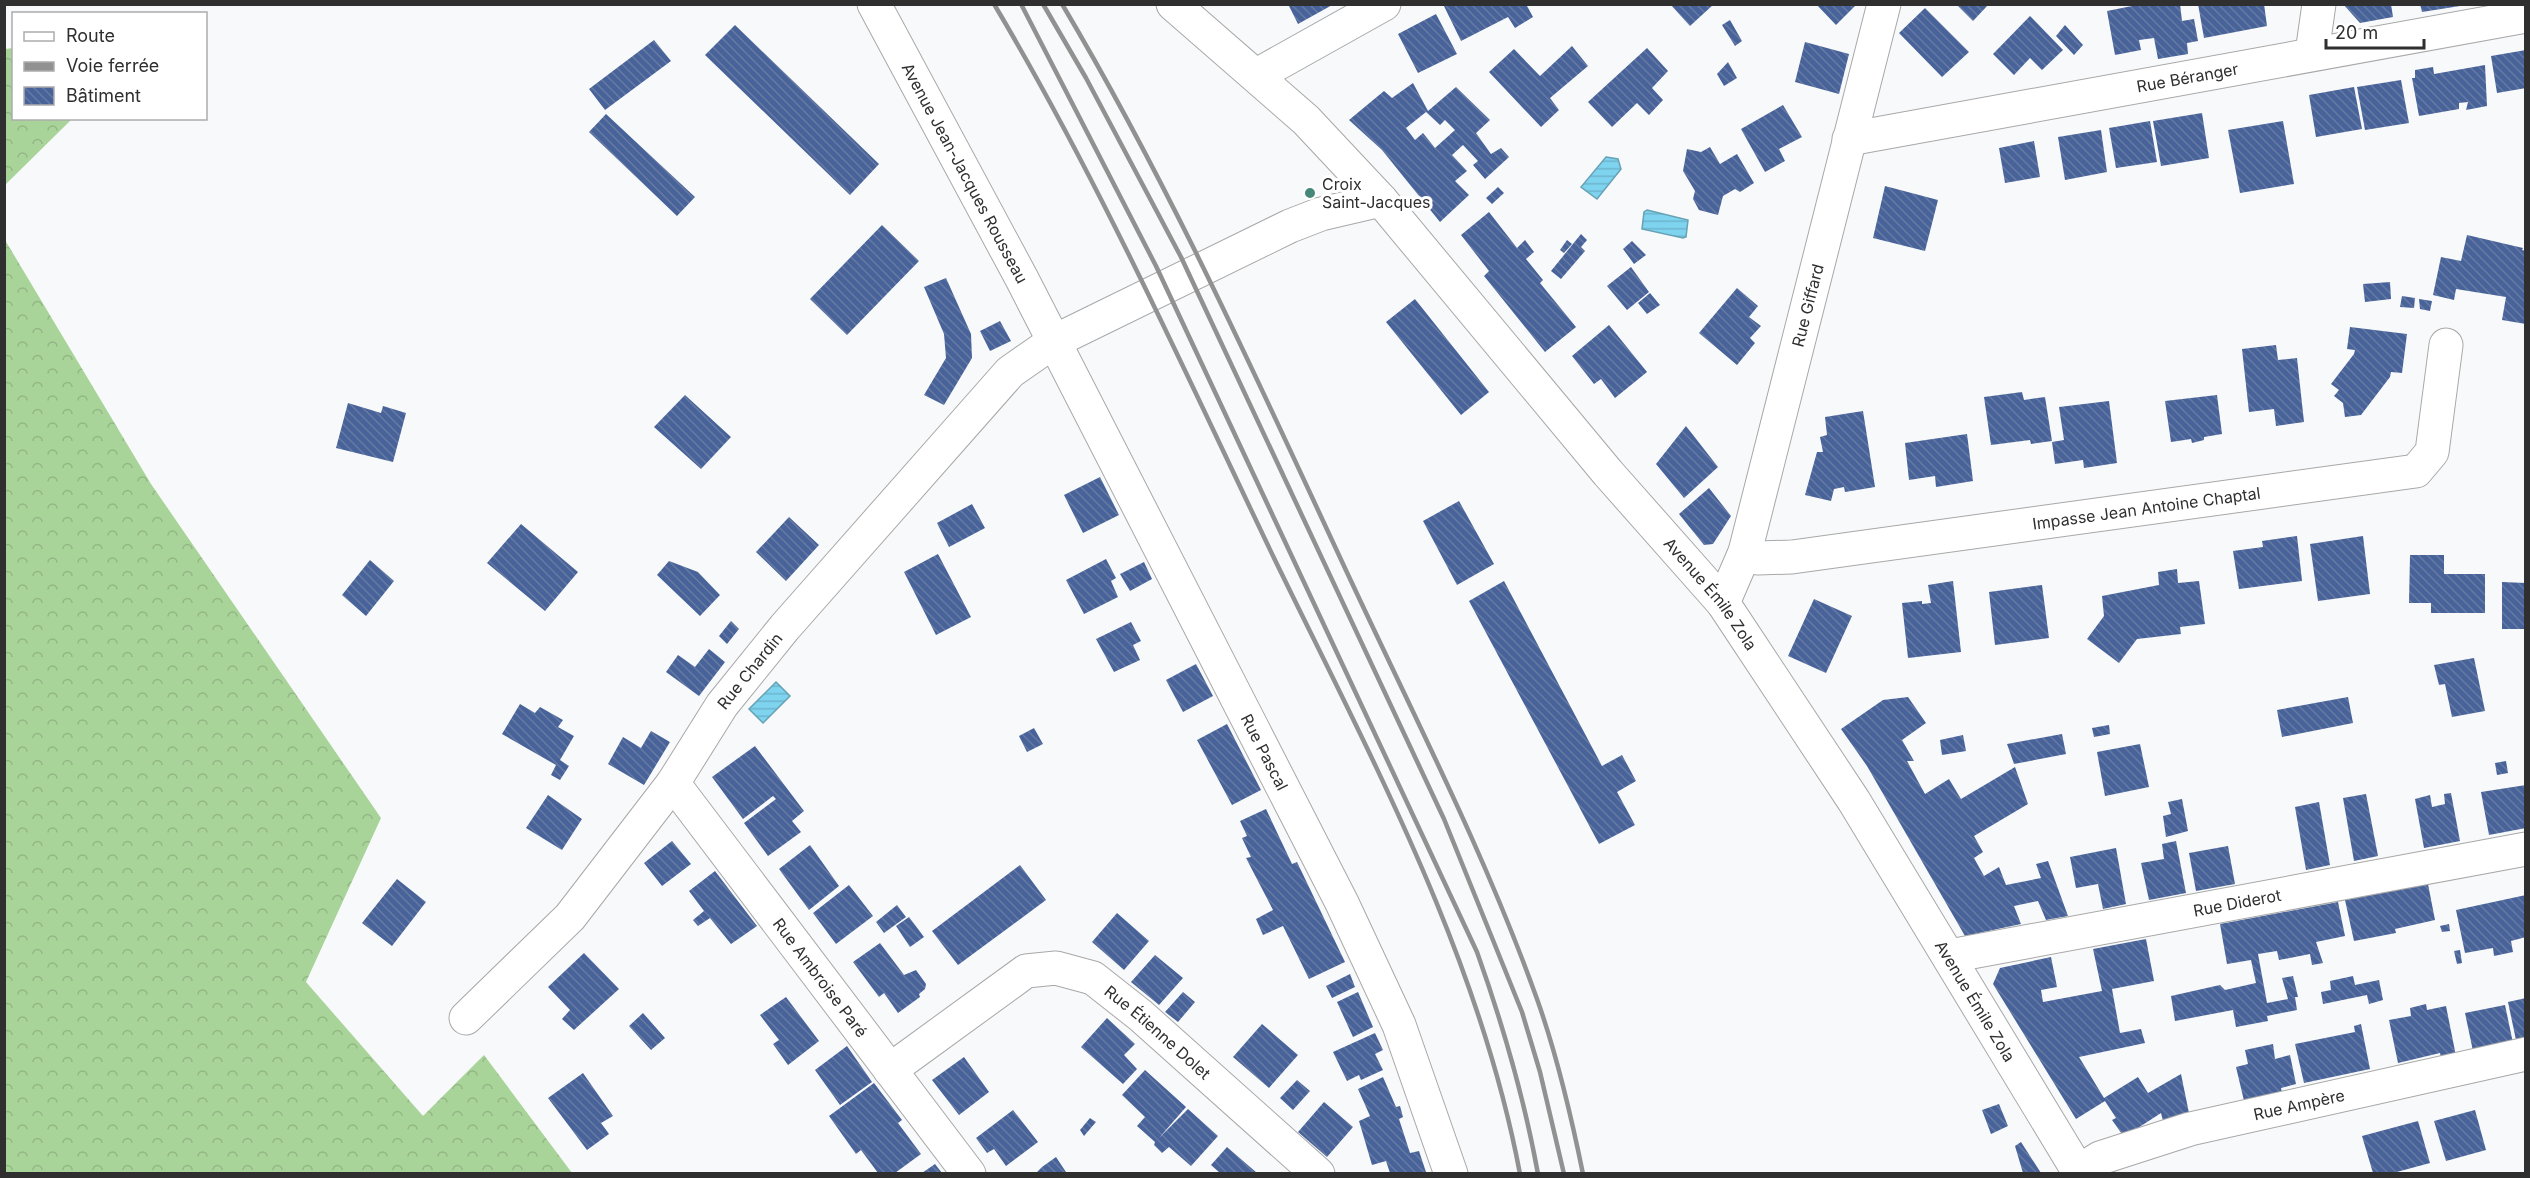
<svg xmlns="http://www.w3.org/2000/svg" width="2530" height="1178" font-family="Inter,sans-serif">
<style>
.forest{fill:url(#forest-crowns)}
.water{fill:url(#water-rules);stroke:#66a2b5;stroke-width:1.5}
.building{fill:url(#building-back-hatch);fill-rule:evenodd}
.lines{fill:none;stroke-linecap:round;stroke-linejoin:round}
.minor-casing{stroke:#a8a8a9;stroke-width:35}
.tertiary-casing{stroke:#a8a8a9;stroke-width:35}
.secondary-casing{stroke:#a8a8a9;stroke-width:35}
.minor{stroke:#fff;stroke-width:33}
.tertiary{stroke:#fff;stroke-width:33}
.secondary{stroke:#fff;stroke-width:33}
.rail{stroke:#919192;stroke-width:4.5}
.poi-dot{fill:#45887a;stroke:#fff;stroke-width:2}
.labels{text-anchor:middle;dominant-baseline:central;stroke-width:6;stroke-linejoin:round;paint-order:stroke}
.street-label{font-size:16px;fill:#2f2f2f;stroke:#fff}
.poi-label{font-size:16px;fill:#2f2f2f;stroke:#fff;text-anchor:start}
</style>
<defs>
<pattern id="forest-crowns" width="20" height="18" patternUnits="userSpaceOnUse" patternTransform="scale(1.5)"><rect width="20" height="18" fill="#a9d499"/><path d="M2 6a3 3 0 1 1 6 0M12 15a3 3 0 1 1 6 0" fill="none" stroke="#92b684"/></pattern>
<pattern id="water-rules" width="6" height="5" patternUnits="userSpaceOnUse" patternTransform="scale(1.5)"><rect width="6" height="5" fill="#7ed3ef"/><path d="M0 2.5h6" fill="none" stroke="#6db5cd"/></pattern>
<pattern id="building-back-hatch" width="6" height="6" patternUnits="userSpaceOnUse" patternTransform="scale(1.5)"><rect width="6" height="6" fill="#486399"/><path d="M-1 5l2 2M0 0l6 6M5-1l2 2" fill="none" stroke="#667aa3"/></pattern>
</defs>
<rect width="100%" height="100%" fill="#f8f9fa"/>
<path class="forest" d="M13,48L14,118L72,119L5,185V49Z
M5,240L151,484L381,818L306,982L423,1116L484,1055L572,1173H5Z"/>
<path class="water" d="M1606,157L1618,159L1621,169L1597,199L1581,187Z
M1647,210L1688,220L1686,237L1683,238L1642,229L1644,212Z
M776,682L790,696L763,723L749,709Z"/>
<path class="building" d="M1288,4H1334L1298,24Z
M1443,4H1526L1533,17L1515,28L1508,17L1461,41Z
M1670,4H1714L1690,26Z
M1816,4H1857L1836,25Z
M1956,4H1989L1973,21Z
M2142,4H2180L2182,21L2194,19L2198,41L2187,43L2188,54L2158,59L2154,38L2139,40L2141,50L2115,55L2107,11Z
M2198,4H2264L2267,26L2204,38Z
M2343,4H2391L2393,17L2360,23Z
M2420,4H2460V6L2422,12Z
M1925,8L1969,52L1942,77L1899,33Z
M1436,14L1457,54L1418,73L1398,34Z
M2030,16L2063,50L2042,70L2030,58L2014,75L1993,54Z
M1730,20L1742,41L1735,46L1722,25Z
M735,25L879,164L850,195L705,55Z
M2065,25L2083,45L2074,55L2056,36Z
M654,40L671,61L605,110L589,89Z
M1805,42L1849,54L1839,94L1795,82Z
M1572,46L1588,66L1550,98L1559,110L1541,127L1489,72L1514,49L1540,76Z
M1647,48L1668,71L1652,88L1663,100L1649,115L1637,103L1612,127L1588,102Z
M2526,50V88L2497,93L2491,56Z
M1728,62L1737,78L1724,86L1717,74Z
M2485,65L2487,106L2466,110L2468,102L2459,103V109L2419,116L2412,78H2415V70L2433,67L2434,74Z
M2401,80L2409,123L2365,130L2357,87Z
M1413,83L1428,111L1456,87L1490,120L1476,133L1491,154L1501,148L1509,157L1485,179L1473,165L1478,161L1463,145L1452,155L1467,171L1455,181L1469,195L1440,222L1382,150L1349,120L1384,91L1392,98ZM1426,112L1440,125L1445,120L1455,130L1435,148L1423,133L1415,140L1406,128Z
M2354,87L2362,129L2316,137L2309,95Z
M1783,105L1802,137L1779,149L1785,161L1765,172L1741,129Z
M2202,113L2209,158L2161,166L2153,121Z
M606,114L695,197L677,216L589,132Z
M2150,121L2157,162L2116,168L2109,128Z
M2283,121L2294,184L2240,193L2228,130Z
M2101,130L2107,172L2065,180L2058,137Z
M2034,141L2040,177L2005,183L1999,148Z
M1710,147L1720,164L1737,154L1754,183L1740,192L1735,189L1723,196L1718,215L1699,210L1693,199L1695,191L1683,171L1687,149L1701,152Z
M1885,186L1938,200L1925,251L1873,238Z
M1498,187L1504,193L1492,204L1486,198Z
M1489,212L1517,248L1525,240L1534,252L1526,259L1543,280L1540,283L1576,327L1545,352L1484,276L1489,271L1461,235Z
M882,225L919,261L847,335L810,299Z
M1581,234L1587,240L1581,247L1585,251L1561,279L1551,271Z
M2467,235L2523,248L2522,250L2526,251V324L2502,320L2506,297L2456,289L2454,300L2433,295L2441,257L2461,261Z
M1567,240L1572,244L1564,253L1560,250Z
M1632,241L1646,255L1634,264L1623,249Z
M1631,267L1649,292L1627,310L1607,286Z
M946,278L971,334L972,358L944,405L924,395L946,358L944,334L924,287Z
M2390,282L2391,299L2365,302L2363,284Z
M1737,288L1758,306L1749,317L1761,326L1750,338L1755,343L1737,365L1699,333Z
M1650,293L1660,305L1647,314L1638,303Z
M2402,296L2415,298L2414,308L2400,307Z
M1415,299L1489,392L1461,415L1386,322Z
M2419,299L2432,301L2430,311L2420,309Z
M1000,321L1011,341L990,351L980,331Z
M1609,325L1647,372L1615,398L1601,379L1594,384L1572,356Z
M2350,327L2407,334L2402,373L2391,372L2390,377L2361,415L2345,417L2343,403L2334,396L2339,390L2331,384L2354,354L2355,350L2347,349Z
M2276,345L2278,360L2297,358L2304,422L2276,426L2274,409L2249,412L2242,349Z
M2022,392L2024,400L2045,397L2052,441L2031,444L2030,440L1991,445L1984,397Z
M685,395L731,437L701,469L654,427Z
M2217,395L2222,434L2204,437V440L2192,443L2191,439L2171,442L2165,401Z
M2109,401L2117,463L2084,468L2083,460L2055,464L2052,442L2064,440L2059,407Z
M348,403L381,413L383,406L406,413L393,462L336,448Z
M1863,411L1875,487L1845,492L1844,487L1834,489L1831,501L1805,495L1817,452H1823L1820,437L1827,435L1825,417Z
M1686,426L1718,467L1684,498L1656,464Z
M1967,434L1973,481L1936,487L1935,476L1909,480L1905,443Z
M1100,477L1119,515L1083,533L1064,495Z
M1709,488L1731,516L1713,544L1704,545L1679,514Z
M1459,501L1494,564L1457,585L1423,521Z
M972,504L985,528L949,547L937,523Z
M789,517L819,545L786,581L756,552Z
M521,524L578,572L545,611L487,563Z
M2297,536L2302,581L2239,589L2233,551L2263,547L2262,541Z
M2363,536L2370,594L2318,601L2310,544Z
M938,554L971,617L936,635L904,572Z
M2410,555H2444V574H2485V613H2431V603H2409Z
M1106,559L1116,578L1111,581L1118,597L1084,614L1066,580Z
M370,560L394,581L366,616L342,595Z
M669,561L698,572L720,595L700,616L657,575Z
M1144,562L1152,579L1130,591L1120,574Z
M2177,569L2178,583L2199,581L2205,624L2180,627L2181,634L2137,639L2119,663L2087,639L2104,616L2102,596L2159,585L2158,572Z
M1504,581L1602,766L1622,755L1636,781L1617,792L1635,825L1599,844L1469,601Z
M1953,581L1961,652L1908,658L1902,603L1922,601V604L1931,603L1928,585Z
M2502,582L2526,583V629H2502Z
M2042,585L2049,638L1995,645L1989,592Z
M1814,599L1852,616L1826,673L1788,656Z
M731,621L739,629L727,644L719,636Z
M1131,622L1141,641L1133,645L1140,660L1114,672L1096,639Z
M709,649L725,662L699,696L666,672L678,655L695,667Z
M2474,658L2485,711L2452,717L2445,684L2439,685L2434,665Z
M1196,664L1213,696L1183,712L1166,680Z
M1908,697L1926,723L1902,740L1914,761H1907L1925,794L1949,779L1961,799L2015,767L2028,804L1974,836L1983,852L1974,858L1984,876L1999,867L2006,885L2041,878L2036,864L2048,861L2068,916L2046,920L2038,901L2014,906L2021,924L1965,936L1867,766L1841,729L1883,700Z
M2348,697L2353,723L2282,737L2277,710Z
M520,704L535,713L540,707L563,720L558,727L574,736L560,760L569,766L560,780L551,775L556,765L502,734Z
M1227,724L1261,790L1232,805L1197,740Z
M2109,725L2110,734L2094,737L2092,728Z
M1034,728L1043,744L1027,752L1019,736Z
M651,731L670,742L644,785L608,764L623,737L641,748Z
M2062,734L2066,754L2014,764L2007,744Z
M1963,735L1966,751L1942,755L1940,740Z
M2140,744L2149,787L2105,796L2097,752Z
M755,746L804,811L792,821L801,832L768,856L744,823L776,799L773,796L743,819L712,777Z
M2506,761L2508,773L2497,775L2495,763Z
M2526,785V828L2489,835L2481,792Z
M2451,793L2460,841L2424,848L2415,799L2430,795L2432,807L2445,804L2444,794Z
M2366,794L2378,856L2354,861L2343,798Z
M548,795L582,819L562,850L526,828Z
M2182,799L2188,831L2166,837L2163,816L2171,814L2168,802Z
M2319,802L2330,865L2306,870L2295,807Z
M1266,809L1292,864L1297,862L1345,962L1309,979L1283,926L1263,935L1256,919L1273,910L1246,858L1251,857L1242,838L1247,836L1240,821Z
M672,841L691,864L662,886L644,863Z
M2176,841L2186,893L2149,900L2141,863L2164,859L2162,844Z
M810,845L839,886L809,910L779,869Z
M2228,846L2235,884L2196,891L2189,853Z
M2116,848L2126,904L2103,909L2098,884L2076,888L2070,857Z
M1020,865L1046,900L958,965L932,931Z
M715,871L757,926L731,944L710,918L698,926L693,920L704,911L689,891Z
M397,879L426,902L392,946L362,923Z
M2428,884L2435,920L2395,929L2396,933L2354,941L2345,900Z
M849,885L873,916L836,944L813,913Z
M2526,895V937L2511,941L2513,952L2494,956L2493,948L2465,953L2456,910Z
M2338,902L2345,936L2316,942L2323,963L2312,965L2310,954L2279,960L2277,951L2258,954L2267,1003L2288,999L2282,978L2293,976L2298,997H2295L2297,1010L2267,1016L2268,1021L2236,1027L2233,1010L2175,1021L2171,996L2220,985L2225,990L2256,983L2251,960L2227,964L2220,924Z
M897,905L906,917L884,933L876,922Z
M1117,913L1149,941L1124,970L1092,942Z
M909,917L924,937L910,947L896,926Z
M2449,924L2450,931L2442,932L2440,926Z
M2146,939L2154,981L2112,989L2120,1033L2141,1029L2145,1043L2079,1057L2104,1098L2138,1077L2148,1093L2181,1074L2190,1118L2164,1125L2161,1113L2124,1137L2112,1120L2116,1118L2105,1101L2076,1119L1993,984L2000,968L2051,957L2057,987L2041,990L2043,1002L2102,991L2093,949Z
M880,943L904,975L916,970L926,984L925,989L919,994L920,997L898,1013L884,993L879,997L853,962Z
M2460,950L2462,963L2457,964L2454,951Z
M584,953L619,989L574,1030L562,1019L570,1010L548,987Z
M1155,955L1183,978L1159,1005L1131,982Z
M1350,974L1355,987L1332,998L1326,986Z
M2353,976L2355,985L2379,980L2383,1000L2369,1004L2367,995L2323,1004L2321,992L2331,990L2330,981Z
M1183,992L1195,1002L1178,1022L1165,1012Z
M1358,992L1373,1027L1353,1037L1337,1002Z
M786,997L819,1041L788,1065L773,1044L779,1040L760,1015Z
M2526,998V1038L2516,1040L2508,1002Z
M2426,1004L2427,1010L2446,1006L2456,1056L2441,1059L2440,1053L2398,1063L2389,1020L2411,1016L2410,1008Z
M2505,1005L2513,1043L2473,1051L2465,1013Z
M643,1013L665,1038L651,1050L629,1026Z
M1107,1018L1135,1044L1124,1055L1137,1069L1123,1084L1081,1047Z
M1262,1024L1298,1055L1269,1088L1233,1057Z
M2361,1024L2370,1069L2304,1083L2295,1044L2355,1032L2354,1026Z
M1375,1033L1383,1050L1375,1054L1383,1070L1361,1080L1359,1075L1347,1081L1333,1052Z
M2273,1044L2275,1059L2290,1055L2296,1084L2281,1088L2283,1097L2245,1105L2236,1067L2248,1064L2245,1050Z
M847,1046L872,1082L840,1105L815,1070Z
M964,1057L989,1092L959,1115L932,1080Z
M1145,1070L1186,1107L1159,1138L1188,1109L1218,1136L1191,1166L1169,1147L1162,1153L1154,1145L1155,1142L1137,1126L1145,1117L1122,1095Z
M583,1073L613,1116L601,1123L609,1134L587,1150L548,1098Z
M1383,1077L1396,1107L1400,1106L1403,1117L1399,1119L1410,1153L1419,1151L1426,1172L1390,1173L1386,1161L1372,1165L1359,1121L1370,1116L1358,1089Z
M1297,1080L1310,1091L1293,1110L1280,1098Z
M874,1083L902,1120L898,1123L921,1154L895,1173H878L861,1150L856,1154L829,1116Z
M1324,1102L1353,1127L1327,1157L1298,1132Z
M1999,1104L2008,1126L1991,1134L1982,1110Z
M1013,1110L1038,1142L1006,1166L994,1149L987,1153L976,1138Z
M2475,1110L2486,1150L2446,1161L2434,1121Z
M1090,1118L1096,1122L1084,1136L1080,1130Z
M2418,1121L2430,1163L2393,1173H2373L2362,1136Z
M2021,1142L2041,1173H2023L2015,1146Z
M1227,1147L1257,1173H1220L1211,1165Z
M1056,1157L1066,1172L1036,1173L1042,1167Z
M935,1164L942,1173H922Z"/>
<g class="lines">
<defs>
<g id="minor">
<path d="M2312,53L2319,4"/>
<path d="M1257,75L1384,4"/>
<path id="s1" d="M1849,139L2526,16"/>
<path id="s2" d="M1745,552L1758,558L1792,557L2416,471L2432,452L2446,345"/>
<path id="s3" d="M1723,603L1745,552L1884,4"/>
<path id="s4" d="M673,783L969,1174"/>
<path id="s5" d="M1950,956L2526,849"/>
<path id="s6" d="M466,1018L570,917L673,783L722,705L785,627L1010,372L1053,342"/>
<path id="s7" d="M890,1070L1026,971L1056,968L1093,978L1140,1015L1318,1174"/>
<path id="s8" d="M2079,1171L2100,1158L2190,1129L2526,1054"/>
</g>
<path id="tertiary" d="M1053,342L1290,226L1321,214L1381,200"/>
<g id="secondary">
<path id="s9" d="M874,4L1022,279L1342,903L1399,1025L1451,1174"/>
<path id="s10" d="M1173,4L1306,120L1381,200L1608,473L1723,603L1854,801L2080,1174"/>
</g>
</defs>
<use href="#minor" class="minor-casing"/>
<use href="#tertiary" class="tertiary-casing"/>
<use href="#secondary" class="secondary-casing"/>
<use href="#minor" class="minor"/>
<use href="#tertiary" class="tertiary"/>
<use href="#secondary" class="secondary"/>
<path class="rail" d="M994,4C1100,182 1185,372 1274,558C1370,756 1479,955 1520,1174
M1021,4L1156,266L1477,952C1503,1025 1524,1097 1538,1174
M1043,4L1086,78L1181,257L1444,819L1522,1012L1540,1072L1564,1174
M1062,4C1172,189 1260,386 1351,581C1415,718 1486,856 1537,999C1557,1055 1571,1115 1583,1174"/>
</g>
<circle class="poi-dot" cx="1310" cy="193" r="6"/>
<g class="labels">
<g class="street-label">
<text stroke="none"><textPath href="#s1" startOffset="344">Rue Béranger</textPath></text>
<text stroke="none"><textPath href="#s9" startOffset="192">Avenue Jean-Jacques Rousseau</textPath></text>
<text stroke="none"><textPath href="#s3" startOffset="310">Rue Giffard</textPath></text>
<text stroke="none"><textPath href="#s2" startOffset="406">Impasse Jean Antoine Chaptal</textPath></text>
<text stroke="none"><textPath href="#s10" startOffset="800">Avenue Émile Zola</textPath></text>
<text stroke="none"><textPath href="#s6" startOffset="450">Rue Chardin</textPath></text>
<text stroke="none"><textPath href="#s9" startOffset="844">Rue Pascal</textPath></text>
<text stroke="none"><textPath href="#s5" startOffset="292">Rue Diderot</textPath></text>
<text stroke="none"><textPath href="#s4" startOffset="244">Rue Ambroise Paré</textPath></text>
<text stroke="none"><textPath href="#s10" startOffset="1286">Avenue Émile Zola</textPath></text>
<text stroke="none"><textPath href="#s7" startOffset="321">Rue Étienne Dolet</textPath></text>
<text stroke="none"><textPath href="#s8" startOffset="231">Rue Ampère</textPath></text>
</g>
<g class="poi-label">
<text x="1322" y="184">Croix<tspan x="1322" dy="18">Saint-Jacques</tspan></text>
</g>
</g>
<rect width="2530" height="1178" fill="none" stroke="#2f2f2f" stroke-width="12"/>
<rect x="12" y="12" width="195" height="108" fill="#ffffff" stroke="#acacac" stroke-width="1.5"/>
<rect x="24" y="32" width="30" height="9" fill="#ffffff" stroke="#acacac" stroke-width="1.5"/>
<text x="66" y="42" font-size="18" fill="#2f2f2f">Route</text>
<rect x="24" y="62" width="30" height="9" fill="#919192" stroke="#acacac" stroke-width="1.5"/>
<text x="66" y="72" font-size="18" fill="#2f2f2f">Voie ferrée</text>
<rect x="24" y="87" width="30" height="18" fill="url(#building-back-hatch)" stroke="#acacac" stroke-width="1.5"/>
<text x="66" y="102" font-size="18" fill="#2f2f2f">Bâtiment</text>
<path d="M2326 39v9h98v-9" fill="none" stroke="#2f2f2f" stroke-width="3"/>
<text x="2335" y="39" font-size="18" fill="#2f2f2f" stroke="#ffffff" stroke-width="4.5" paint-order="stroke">20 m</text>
</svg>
